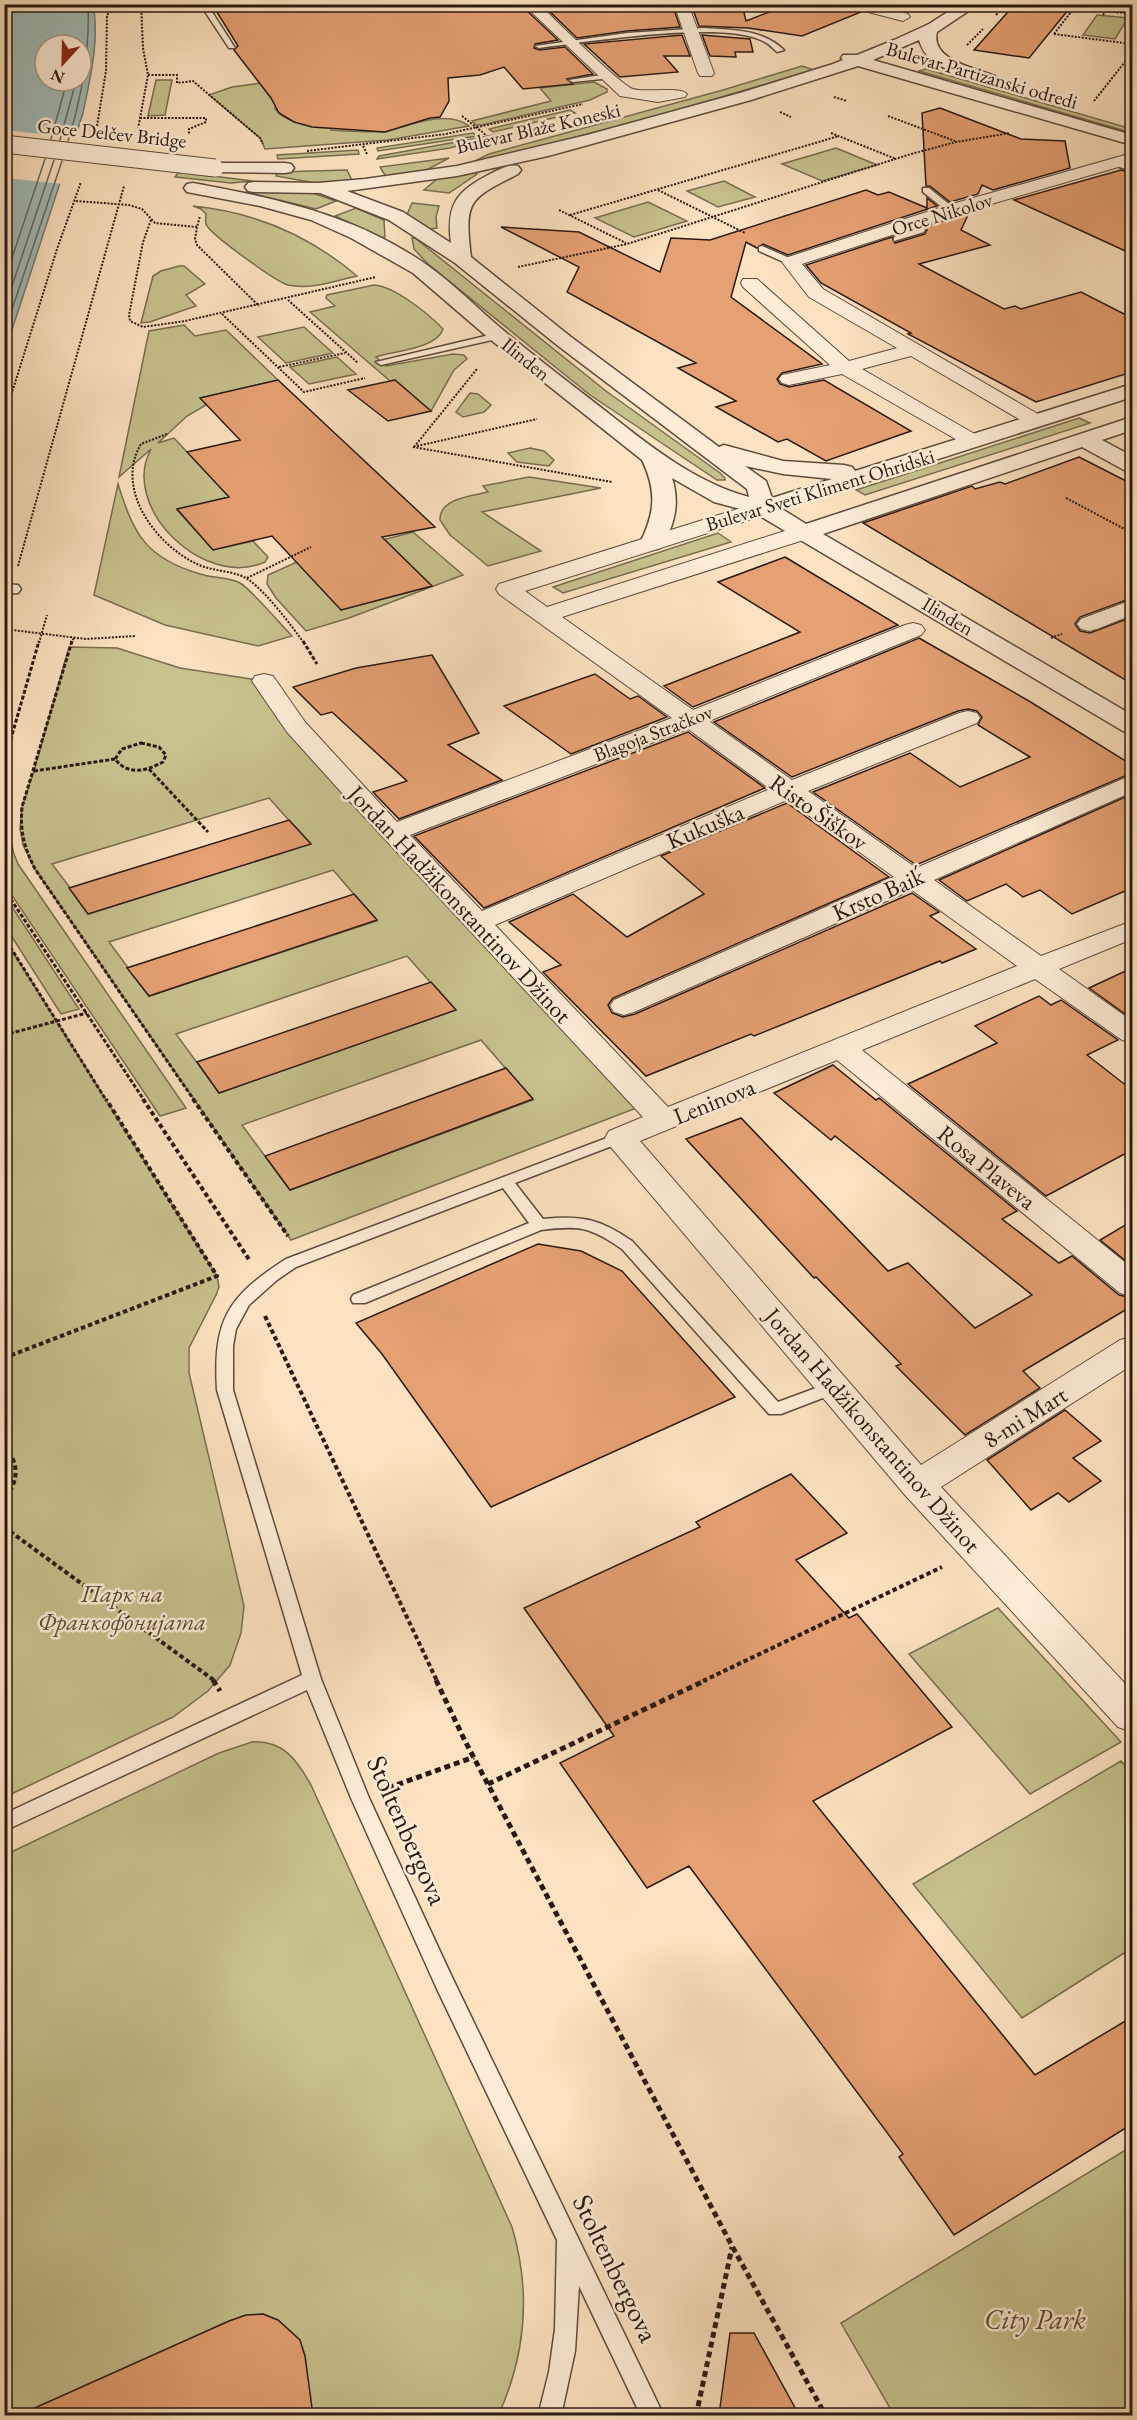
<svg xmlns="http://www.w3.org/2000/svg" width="1137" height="2420" font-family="'EB Garamond',serif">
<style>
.green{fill:#c6c18d;stroke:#786d50;stroke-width:1.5;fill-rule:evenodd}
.water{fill:#a1bcb9;stroke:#717b76;stroke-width:1.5;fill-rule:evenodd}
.pier{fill:#fce2c0}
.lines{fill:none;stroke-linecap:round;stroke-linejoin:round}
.shore{stroke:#656a66;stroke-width:1.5}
.building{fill:#e5a073;stroke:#291912;stroke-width:1.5}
.service-casing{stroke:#5e4b3e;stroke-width:3}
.pedestrian-casing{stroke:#5e4b3e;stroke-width:3}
.minor-casing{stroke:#5e4b3e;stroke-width:2}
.tertiary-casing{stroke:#5e4b3e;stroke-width:3}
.path-far3{stroke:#291912;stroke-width:2;stroke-dasharray:2 1.5;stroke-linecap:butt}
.path-far2{stroke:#291912;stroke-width:3;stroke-dasharray:4 2;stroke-linecap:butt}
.path-far1{stroke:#291912;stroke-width:4;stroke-dasharray:4.5 3;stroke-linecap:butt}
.path{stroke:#291912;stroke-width:5;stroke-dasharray:6 4;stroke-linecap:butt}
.service{fill:#fdecd6;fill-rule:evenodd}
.pedestrian{fill:#fdecd6;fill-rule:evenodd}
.minor{fill:#fdecd6;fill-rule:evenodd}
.tertiary{fill:#fdecd6;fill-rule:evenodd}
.tertiary-bridge-casing{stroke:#5e4b3e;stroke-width:19;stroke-linecap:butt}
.tertiary-bridge{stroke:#fdecd6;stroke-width:17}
.labels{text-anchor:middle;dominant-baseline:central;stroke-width:5;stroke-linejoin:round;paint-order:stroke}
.far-street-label{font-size:20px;fill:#291912;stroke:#fdecd6}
.street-label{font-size:24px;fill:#291912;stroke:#fdecd6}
.park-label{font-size:24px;font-style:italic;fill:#584b37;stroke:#fdecd6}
.near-street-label{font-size:28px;fill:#291912;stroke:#fdecd6}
.near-park-label{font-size:28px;font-style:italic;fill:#584b37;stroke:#fdecd6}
</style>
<rect width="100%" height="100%" fill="#fce2c0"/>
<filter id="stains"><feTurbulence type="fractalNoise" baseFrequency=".00333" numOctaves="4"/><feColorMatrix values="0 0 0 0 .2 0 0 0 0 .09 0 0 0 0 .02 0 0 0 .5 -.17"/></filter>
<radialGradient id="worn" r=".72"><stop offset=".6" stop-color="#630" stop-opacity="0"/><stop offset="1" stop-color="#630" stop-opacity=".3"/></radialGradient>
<path class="green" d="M1097,15L1128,18L1115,39L1083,35Z
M802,66L814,70L653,117L483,161H475L489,154L723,90Z
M926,69L1132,129V133L919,71Z
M156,80H172L165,115L148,116Z
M275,81V109C288,125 311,124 330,127L331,130C342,131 379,133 388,131C411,125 448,109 469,126L388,140L265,149L260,138L209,95L232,87Z
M594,82L607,89V92L590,100L482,125H476L472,121L551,101L540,88Z
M570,110L575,113L493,132L489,129Z
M473,133L477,136L378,151L377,148Z
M500,134L450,148L377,159L379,156Z
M836,148L877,165L822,181L782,164Z
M358,150L359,154L278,159L277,155Z
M449,158L421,173L386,177L380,167Z
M347,170L352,180L315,183L276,176L278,172Z
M179,172L253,181L231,183L175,177Z
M473,172L477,174L449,193L424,190L437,179Z
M724,181L755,197L718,207L687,191Z
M304,190L336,201L316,209L246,192Z
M648,202L687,221L634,237L595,218Z
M412,203L439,206L436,217L437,228L430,229L406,217Z
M193,206C254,212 310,236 357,276C334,281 312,290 288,285C277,282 209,234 206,224C205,221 206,218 206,214L201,209Z
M356,208L384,220L385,237L380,238L335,216Z
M412,238H415L606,391L720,473L725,478V480H717L590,395L428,264L414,249Z
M179,266H184L205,284L186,295L196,306L150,322L141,323L153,276L161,271Z
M374,285C394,286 429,314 443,329C437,349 393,351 376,357L386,366L453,354L464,355L467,359L454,370L431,411L395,380L390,381L310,312L335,306L326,298L327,295Z
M184,325L195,336L226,330L278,380L201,398L206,405L187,416L158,443L174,438L187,452L247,493L177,510L213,550L253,541L268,557L265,562C204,590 119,507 151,449L119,477L149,331Z
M304,327L333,353L286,363L258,337Z
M337,357L356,374L309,384L290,367Z
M470,393L478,394L491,405L484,412L463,417L456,412Z
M1079,418L1090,423L865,495L856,490Z
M530,448L544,451L554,460L549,466L517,462L508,453Z
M529,477L601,488L482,512L541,551L488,566L450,535L440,520C439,498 472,496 488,492L483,486Z
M118,484C134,535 146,558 200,574C212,578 229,577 240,583C250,588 282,626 292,636L258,646L165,625L94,595Z
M413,532L463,575L349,618L306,631L276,598L267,584L268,575L317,553L341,610L432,586L390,545L365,551L360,546Z
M718,533L731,542L563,593L553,587Z
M69,647L117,648L180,668L264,681L647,1104L291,1240L35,869L23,845L20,829L22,807L34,771ZM269,798L310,844L89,913L52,864ZM333,870L377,921L149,996L109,942ZM407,956L455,1010L219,1093L176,1034ZM481,1040L533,1100L290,1190L242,1125Z
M8,803C16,822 5,838 18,864L186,1108L160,1116L7,888L4,881V806Z
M4,896H5L79,1009L61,1014L5,926Z
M4,938L217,1276L219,1287L216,1295L189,1348V1373L244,1606L241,1633L230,1665L208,1691L173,1717L5,1797Z
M998,1608L1121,1742L1030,1794L909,1654Z
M252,1742C283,1740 297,1760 311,1785L512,2227C531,2291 526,2355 498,2416L4,2415L5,1855L219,1753Z
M1121,1761L1132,1773V1948L1022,2018L913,1884Z
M1132,2146V2415H894L841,2323Z"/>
<path class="water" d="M5,5H93C100,39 90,79 83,113L5,351ZM45,45H81V81H45Z"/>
<path class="pier" d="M5,130L78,138L63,184L5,178Z"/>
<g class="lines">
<path class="shore" d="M51,139L67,81
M60,140L76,81
M68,141C82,96 90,51 88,4
M4,282L45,159
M4,310L54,160
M4,333L62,161"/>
</g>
<path class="building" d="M212,4H504L509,10L524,8L558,40L535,44L534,48L539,50L565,47L593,74L567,79L573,84L523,89L504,67L480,75L448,78L449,101L440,117L430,118L385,132L312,127L294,122L279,113L271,98L234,50L238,46Z
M562,4H672L680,27L627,31L577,38L544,6Z
M691,4H742L746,21L790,4H845L848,9L861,12L802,36L748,28L699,26Z
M1015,4H1073L1029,58L974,50Z
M682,35L690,56H664L678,72L620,77L584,44Z
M702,35L750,39L753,52H735L736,57L710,56Z
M940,108L1021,139L1065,141L1070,168L993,190L982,185L978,194L950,202L930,186H926L922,113Z
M1121,170L1132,173V254L1014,200Z
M866,190L878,195L889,192L927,208V198L937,206L788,255L763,244L757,248L746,242L731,297L822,364L782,373L777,379L780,384L789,387L824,380L911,431L826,461L787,439L778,442L716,407L736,401L678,368L696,363L567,292L579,267L501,227L579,232L660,272L671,238L710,240Z
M969,213L961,230L990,245L919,264L1004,309L1015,306L1021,309L1081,292L1132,318V372L1036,402L908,334L911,333L821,283L806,265L892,237L895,243L925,234L929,225Z
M278,380L435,527L382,537L432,586L341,610L272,536L213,550L177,509L229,497L187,452L240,440L200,398Z
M395,380L431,411L388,421L348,390Z
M1079,457L1132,484V598L1080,617L1075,624L1080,631L1090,633L1132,617V684L863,523L972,486L975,489L1000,482L1005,484Z
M785,557L898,625L693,707L664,686L800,632L718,582Z
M919,638L1029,701L1132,765V773L916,865L813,792L910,753L960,787L1030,757L978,725L982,717L977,711L968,709L958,711L792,777L714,722Z
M432,655L479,733L448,745L502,780L399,819L373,792L407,781L332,712L321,715L293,687L356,668Z
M595,674L630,699L638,696L667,717L571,754L504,706Z
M688,732L765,788L484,908L414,836Z
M1132,794V888L1072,914L1040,890L1023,897L1006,884L967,901L939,880Z
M787,803L889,877L613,998L608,1005L612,1013L623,1017L635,1014L912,893L939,912L930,916L976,949L942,963L940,961L754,1036L751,1034L646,1076L543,972L561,965L509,922L573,894L627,937L704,894L661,856Z
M289,820L311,844L88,914L69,888Z
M354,894L377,920L149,996L127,968Z
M1132,968V1019L1089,988Z
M431,982L456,1010L219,1093L197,1062Z
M1039,996L1051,1005L1061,1000L1118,1040L1087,1055L1132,1090V1150L1046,1196L908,1084L997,1043L975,1026Z
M833,1065L876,1100L879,1098L1017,1211L1002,1219L1059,1263L1072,1256L1119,1295L1132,1298V1306L1023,1371L1040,1388L965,1435L896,1366L901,1364L816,1277L814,1278L686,1139L741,1118L888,1271L908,1263L975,1328L1032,1295L835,1136L831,1140L774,1093Z
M506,1068L533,1099L290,1190L265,1156Z
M1132,1221V1266L1100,1240Z
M538,1244L581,1251L622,1271L735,1397L491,1507L382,1354L356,1323Z
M1065,1410L1101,1441L1073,1458L1101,1481L1069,1502L1058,1493L1031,1510L987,1460Z
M791,1474L847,1533L796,1560L849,1618L857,1614L952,1727L813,1801L1035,2075L1132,2017V2124L954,2235L899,2157L903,2154L689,1866L647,1888L560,1763L614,1736L524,1608L700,1527L696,1522Z
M263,2314L278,2320L300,2340L305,2356L313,2415H19L229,2321L246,2315Z
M730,2333H754L799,2415H719Z"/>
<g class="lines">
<defs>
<path id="service" d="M200,4H207L235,48H229Z
M704,28C733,30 762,29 784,50L777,52C773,48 768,43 763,41C722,20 588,42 539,48L535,46L627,33Z
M608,74L611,78L573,82L569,80Z
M1116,161L1132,166V171L1113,165V161Z
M923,188H929L954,208V212H948L923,192Z
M922,217L929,219L924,232L894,241V237L917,228Z
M762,246L794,260L795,262L788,264L759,251V247Z
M498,333L503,336L501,338L381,365L376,362Z
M620,1133L627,1138L625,1141L515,1183L543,1219C582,1215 600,1219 632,1241L778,1402L835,1381L841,1383L843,1387L841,1391L781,1414H769L622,1249C590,1227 579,1225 541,1230L365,1303H353L351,1299L353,1295L529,1223L503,1188L296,1267L277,1280L249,1305L236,1329L233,1346V1390L321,1679L369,1798L451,1975L664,2416H641L579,2286L575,2351L561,2416H538L549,2372L555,2329L557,2240L437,1989L351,1798L307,1690L4,1831V1814L302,1675L217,1390C213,1320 227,1297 286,1259Z"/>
<path id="pedestrian" d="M4,584L18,585L21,589L18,593L4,594Z"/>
<path id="minor" d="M523,4H539C553,18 622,86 633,89C646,93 681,86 687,94L685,97L658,102L620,96Z
M674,4H688L714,73L712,76H700L698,73Z
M847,4H873L908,14L910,17L903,21L849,7Z
M1132,153V163L957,214L802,264L823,289L1043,417L1046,421L1043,425H1029L911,356L862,369L980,437L983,441L980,445L973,447L966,445L842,374L789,385L782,383L779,379L782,375L830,365L743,287L741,283L743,279H757L849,361L897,348L809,297L782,262L785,258L945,206Z
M763,501L771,503L774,508L771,513L525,591L547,607L797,527L805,525L813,527L816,532L813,537L562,617L693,710L905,625L913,623L921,625L925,630L921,635L709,721L792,780L959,713L968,711L977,713L980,718L977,723L808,791L916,868L1132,775V792L934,880L1041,956L1132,921V939L1059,969L1132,1021V1043L1122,1040L1035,979L862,1050L1132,1268V1296L1120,1293L837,1060L640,1141L921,1465L1120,1340L1132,1337V1365L941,1487L1132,1691V1732L1118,1727L905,1495L609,1145L605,1138L609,1131L643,1117L342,793L287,732L252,681L255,676L264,674L273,676L305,722L397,822L672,718L499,594L496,589L499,584ZM688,729L770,789L482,911L410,835ZM787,800L894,877L614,1000L610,1006L614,1012L624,1015L634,1012L912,890L1017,966L668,1107L495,925Z
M1132,600V615L1097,629L1089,631L1081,629L1077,624L1081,619Z"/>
<path id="tertiary" d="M960,4H979L937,32C930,60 975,68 995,76L997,79L995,82C981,86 944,70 932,60C925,55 922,49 919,40L873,60L1132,135V145L858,66L751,100L548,156L457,176L347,191L403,212L451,243C446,203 457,191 492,173C501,169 508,164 518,166L521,170L518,174C469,199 464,200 471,257L571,337L719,447L724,445L783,461L844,465L852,467L855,471L1132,384V397L782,509L806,524L1132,417V430L1102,440L1132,456V471L1124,470L1082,447L823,534L1132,715V734L1123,731L755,513L714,502L672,478C680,502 675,527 660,548L652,550L644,548L640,543C655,513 657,491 642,460L491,340L413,273L351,238L311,220L260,206L187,192L184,188L187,184L193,183C278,199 354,214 427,265C454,284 478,309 503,330C540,361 579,390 617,420C656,451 700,484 749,497L747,489L557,345L455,263L389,220L320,193L254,192L248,191L245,187L248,183L254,182L318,183L365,179L457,166L587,135L740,93L833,64L843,60L841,58L843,55H857L894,40L929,24ZM745,466L783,474L832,479L772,498L766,481Z
M215,163H285L291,164L294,168L291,172L285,173L209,172L206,168L209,164Z"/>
</defs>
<use href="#service" class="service-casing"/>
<use href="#pedestrian" class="pedestrian-casing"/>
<use href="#minor" class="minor-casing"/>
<use href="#tertiary" class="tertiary-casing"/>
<path class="path-far3" d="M1106,11L1132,14
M996,15L1006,4
M1103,15L1110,4
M1054,34L1132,44
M1054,34L1077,4
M967,45L983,29
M148,75H177V83L193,81L260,138L263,144
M834,97L847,101
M1094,101L1132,53
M780,112L791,117
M462,116L487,136
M888,116L955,141
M140,118H206V122L189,129V135
M97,126L106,71L107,15L117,4
M138,129L148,75L143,48L141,4
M831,133L896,159
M363,146L367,154
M307,151L446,134L583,104
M658,190L745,233
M76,201L129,205L142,209L155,223L197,227L200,216
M559,210L626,243
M570,215L839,136
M151,220L143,242L129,315L130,321L143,327L185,321L376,277
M197,227L195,239L197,245L259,306
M518,267L627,244L911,154L956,142L1010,133
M288,300L358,363
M222,314L304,392L365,378
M279,367L345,353
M4,418L57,249L81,182
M167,434L141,444C114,489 156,545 197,564C213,572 235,570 249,580C267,593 291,625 304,643
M417,446L537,419
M413,447L612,482
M414,447L477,369
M1066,498L1132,533
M18,566L124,186
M247,578L311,547
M4,629L86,639L135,636
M1051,638L1062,634
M39,643L47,615
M71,643L74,638"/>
<path class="path-far2" d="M72,641L22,807C20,832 24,847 35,869L194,1100
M303,641L317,664
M141,743L159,747L166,755L163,762C146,771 128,776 115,759L122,749Z
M4,763L39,641
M149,769L208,832
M34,771L115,759
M4,889L144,1100
M4,937L106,1100
M4,1035L87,1013"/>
<path class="path-far1" d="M143,1099L250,1261
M193,1099L288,1236
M265,1316L437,1681
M4,1358L217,1276L106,1099
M4,1446C20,1464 19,1481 4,1499
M4,1527L215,1681
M703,1681L942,1567"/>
<path class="path" d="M213,1680L220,1691
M436,1680L464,1739L732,2246L826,2416
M488,1784L706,1680
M388,1788L474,1757
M696,2416L732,2247"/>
<use href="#service" class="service"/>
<use href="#pedestrian" class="pedestrian"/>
<use href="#minor" class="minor"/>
<use href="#tertiary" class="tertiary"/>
<defs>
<path id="tertiary-bridge" d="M4,144L215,168"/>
</defs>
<use href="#tertiary-bridge" class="tertiary-bridge-casing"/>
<use href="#tertiary-bridge" class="tertiary-bridge"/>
</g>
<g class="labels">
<g class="far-street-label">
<text transform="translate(982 75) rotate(16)">Bulevar Partizanski odredi</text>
<text transform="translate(538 128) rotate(-13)">Bulevar Blaže Koneski</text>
<text transform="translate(112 133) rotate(6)">Goce Delčev Bridge</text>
<text transform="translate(942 214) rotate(-17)">Orce Nikolov</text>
<text transform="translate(526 359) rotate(39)">Ilinden</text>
<text transform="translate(820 490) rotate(-17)">Bulevar Sveti Kliment Ohridski</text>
<text transform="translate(948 616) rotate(31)">Ilinden</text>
<text transform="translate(653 733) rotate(-21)">Blagoja Stračkov</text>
</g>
<g class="street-label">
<text transform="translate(819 812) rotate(35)">Risto Šiškov</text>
<text transform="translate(705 826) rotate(-23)">Kukuška</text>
<text transform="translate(878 894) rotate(-24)">Krsto Baiḱ</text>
<text transform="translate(460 904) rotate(47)">Jordan Hadžikonstantinov Džinot</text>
<text transform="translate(714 1101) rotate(-22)">Leninova</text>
<text transform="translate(987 1167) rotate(39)">Rosa Plaveva</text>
<text transform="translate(1025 1417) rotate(-32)">8-mi Mart</text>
<text transform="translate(873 1430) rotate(49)">Jordan Hadžikonstantinov Džinot</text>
</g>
<g class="park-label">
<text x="122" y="1593">Парк на<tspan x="122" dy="28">Франкофонијата</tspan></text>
</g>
<g class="near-street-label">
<text transform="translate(408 1830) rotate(66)">Stoltenbergova</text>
<text transform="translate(616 2268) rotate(64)">Stoltenbergova</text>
</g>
<g class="near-park-label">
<text x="1035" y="2319">City Park</text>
</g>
</g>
<rect width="1137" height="2420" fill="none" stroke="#fce2c0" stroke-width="24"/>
<rect x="6" y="6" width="1125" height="2408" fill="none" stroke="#291912" stroke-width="3"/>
<rect x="12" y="12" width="1113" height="2396" fill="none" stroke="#291912" stroke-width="1.5"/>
<g transform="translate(63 63) rotate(202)"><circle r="28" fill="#fdecd6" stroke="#a89888" stroke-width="1.5"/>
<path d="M0-4.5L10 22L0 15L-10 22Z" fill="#8f2418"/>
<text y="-9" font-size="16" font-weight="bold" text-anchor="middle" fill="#291912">N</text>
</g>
<rect width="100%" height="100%" filter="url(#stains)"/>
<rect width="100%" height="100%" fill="url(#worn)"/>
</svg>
